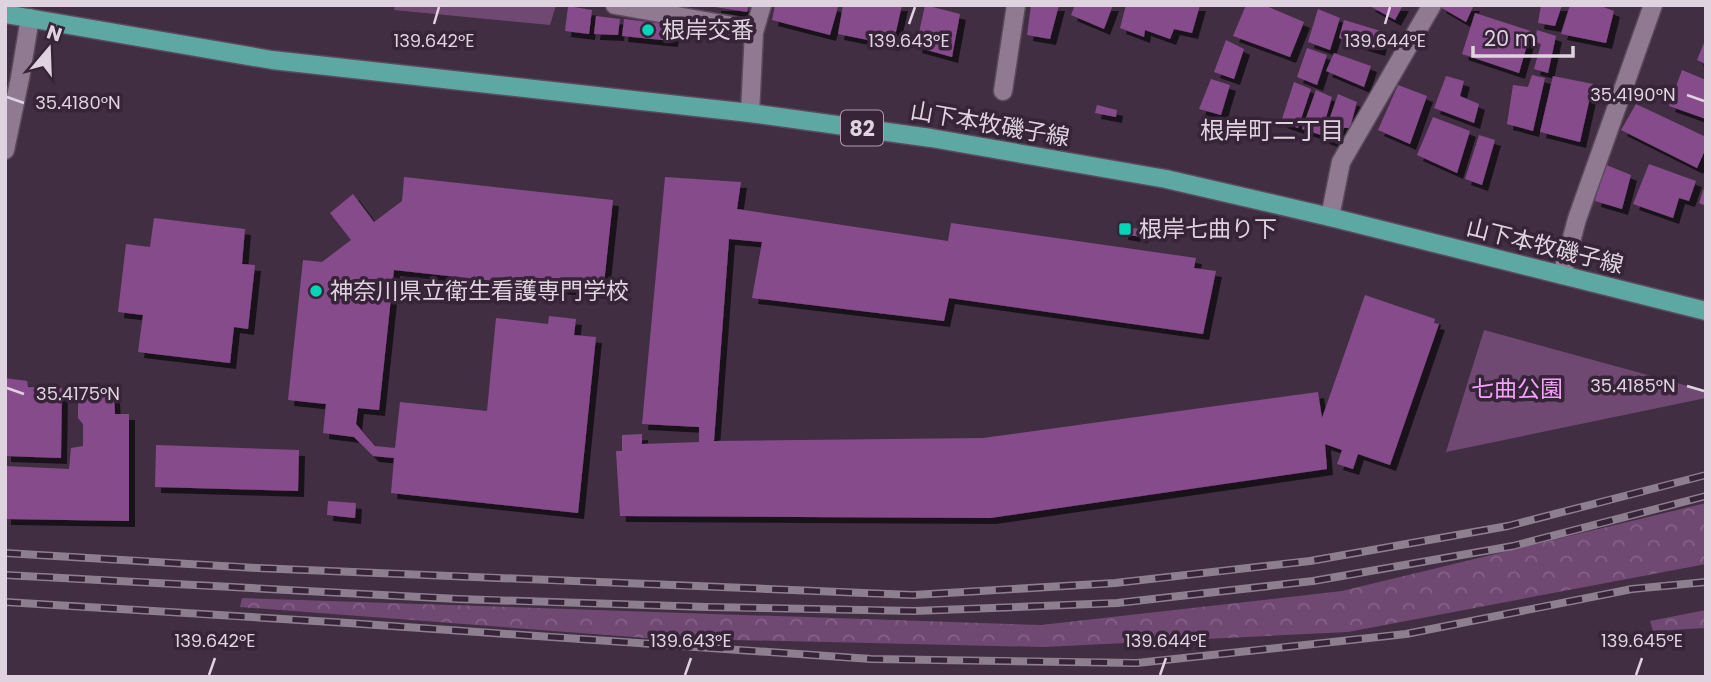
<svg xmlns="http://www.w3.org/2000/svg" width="1711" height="682" font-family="Poppins,'Noto Sans JP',sans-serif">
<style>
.forest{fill:url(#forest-crowns)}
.green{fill:#704973}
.building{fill:#864b8b;filter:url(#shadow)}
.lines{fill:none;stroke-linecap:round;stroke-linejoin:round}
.minor-casing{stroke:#5b4a5c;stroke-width:21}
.major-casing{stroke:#5b4a5c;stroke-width:21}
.minor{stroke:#907a91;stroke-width:18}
.major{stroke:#5da8a2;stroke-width:18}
.rail-casing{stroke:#8e7f90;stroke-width:8}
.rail{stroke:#372438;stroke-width:5;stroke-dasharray:16;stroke-linecap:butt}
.ticks{fill:none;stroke:#dfd3e0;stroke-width:2.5}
.poi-dot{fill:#04d5b6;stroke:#372438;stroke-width:2.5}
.labels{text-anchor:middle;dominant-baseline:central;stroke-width:7;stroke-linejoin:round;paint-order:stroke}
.shield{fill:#372438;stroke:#ad9eae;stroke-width:2}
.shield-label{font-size:21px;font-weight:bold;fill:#dfd3e0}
.poi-label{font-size:23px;fill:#dfd3e0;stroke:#372438;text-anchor:start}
.street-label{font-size:23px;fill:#dfd3e0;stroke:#372438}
.park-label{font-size:23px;fill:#f4a3fb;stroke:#372438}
.neighbourhood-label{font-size:24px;fill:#dfd3e0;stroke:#372438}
.ticks-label{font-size:18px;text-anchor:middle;fill:#dfd3e0;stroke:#372438;stroke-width:7;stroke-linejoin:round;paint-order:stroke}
</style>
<defs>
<pattern id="forest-crowns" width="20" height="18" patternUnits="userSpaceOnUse" patternTransform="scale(1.75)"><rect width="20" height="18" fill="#704973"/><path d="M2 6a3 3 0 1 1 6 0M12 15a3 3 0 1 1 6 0" fill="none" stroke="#846287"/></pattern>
<filter id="shadow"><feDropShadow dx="6" dy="6" stdDeviation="0" flood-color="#0009"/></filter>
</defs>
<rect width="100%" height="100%" fill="#412e43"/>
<path class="forest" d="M1706,503V564L1348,632L1044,647L646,638L240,607L242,598L1041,625L1342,591Z
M1706,610V628L1653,631L1650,621Z"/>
<path class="green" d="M395,5H556L550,25L394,10Z
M1484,330L1706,391V398L1446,452Z"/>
<path class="building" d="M715,5H749L747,12L715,7Z
M775,5H831L838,7L830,35L772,20Z
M843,5H902L893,45L838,34Z
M925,5L960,14L952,57L916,47Z
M1031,5H1059L1050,39L1027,35Z
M1075,5H1113L1104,29L1071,15Z
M1126,5H1200L1192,33L1174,29L1170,39L1145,30L1144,37L1120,28Z
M1246,5H1264L1304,22L1290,57L1233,36Z
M1368,5H1403L1395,20Z
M1441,5H1474L1466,22L1440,7Z
M1541,5H1562L1555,26L1538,23Z
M1570,5H1598L1614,11L1606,43L1561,34Z
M568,6L592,10L589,34L565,31Z
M1318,9L1340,18L1330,50L1308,42Z
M1475,13L1531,31L1519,73L1462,54Z
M596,16L620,19L618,35L594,34Z
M624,19L674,25L672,41L622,36Z
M1344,20L1384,32L1379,50L1339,38Z
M1537,30L1556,36L1548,73L1534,69L1541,44L1535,42Z
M1706,38V64L1697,60Z
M1226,40L1244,49L1234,79L1214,72Z
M1307,48L1327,55L1317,85L1297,77Z
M1334,53L1371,66L1364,87L1326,71Z
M1682,70L1706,80V119L1669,106Z
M1532,75L1545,78L1533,131L1507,124L1513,85L1528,87Z
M1446,76L1464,81L1460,96L1479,104L1474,123L1434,108Z
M1553,76L1593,84L1580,142L1540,132Z
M1211,79L1230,85L1221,115L1199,109Z
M1294,82L1311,89L1298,128L1281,122Z
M1398,85L1427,96L1410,144L1378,130Z
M1316,90L1332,97L1321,135L1302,129Z
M1338,94L1357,102L1350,128H1344L1338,143L1323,138Z
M1636,104L1706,137V148L1697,168L1621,130Z
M1097,105L1117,110L1116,117L1095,113Z
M1433,117L1470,131L1457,173L1417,155Z
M1479,135L1495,140L1482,185L1465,179Z
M1604,164L1631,175L1622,209L1595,201Z
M1649,164L1696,181L1689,201L1679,198L1673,218L1633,204Z
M404,177L613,200L603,293L394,270L379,410L358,408L356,424L375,446L395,448L400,402L487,411L496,318L548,324L549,316L576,319L574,335L596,337L578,513L391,493L394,458L373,456L354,437L323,433L326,404L288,400L303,260L322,262L351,240L330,213L353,194L374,222L402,201Z
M665,177L741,182L737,209L948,241L951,223L1196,258L1194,268L1216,271L1203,334L949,298L944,321L752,298L762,242L729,239L714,441L983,438L1318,392L1322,418L1365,295L1435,319L1434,323L1439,324L1390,465L1358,454L1353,469L1337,464L1342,450L1325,444L1327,469L990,518L620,516L616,451H622V435L642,434V444L699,442V427L642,424Z
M1705,185H1706V206L1699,203Z
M154,218L245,229L242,264L255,265L248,329L234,327L230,363L138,352L143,315L118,312L126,244L150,247Z
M1123,226L1144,230L1142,237L1122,234Z
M5,378L27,381L28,387L62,388L61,458L5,456Z
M78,397H114L115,414H129V521L5,519V466L69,469L71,448L83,446V424L78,418Z
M156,445L299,450L298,491L155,487Z
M328,501L356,503L355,518L327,515Z"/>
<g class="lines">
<defs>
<path id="minor" d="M615,5L733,26L754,32
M1003,91L1016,5
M750,113L754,32L762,5
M5,150L20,78L30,18
M1330,217L1341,162L1432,5
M1562,275L1577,219L1653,5"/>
<path id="major" d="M5,14L272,60L750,113L931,138L1166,179L1330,217L1706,311"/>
</defs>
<use href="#minor" class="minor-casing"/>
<use href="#major" class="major-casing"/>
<use href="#minor" class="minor"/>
<use href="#major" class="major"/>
<defs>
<path id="rail" d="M5,553L257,568L913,595L1115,583L1310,561L1508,526L1706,475
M5,575L458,599L707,607L914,611L1117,603L1313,581L1513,546L1706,496
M5,602L348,623L871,659L1137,663L1406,634L1632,589L1706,582"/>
</defs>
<use href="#rail" class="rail-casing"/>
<use href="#rail" class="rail"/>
</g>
<path class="ticks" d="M434,24L439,7M909,24L915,7M1385,24L1390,7M1687,95L1704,101M7,97L24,103M1687,386L1704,391M7,388L24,394M209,675L215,658M685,675L691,658M1160,675L1166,658M1636,675L1642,658"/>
<g class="poi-dot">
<circle cx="648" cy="30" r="7"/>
<rect x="1118" y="222" width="14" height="14" rx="3.5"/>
<circle cx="316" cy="291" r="7"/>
</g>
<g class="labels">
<rect class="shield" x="841" y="110.5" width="42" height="35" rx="5"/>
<g class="shield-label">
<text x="862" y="128">82</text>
</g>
<g class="poi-label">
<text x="662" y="30">根岸交番</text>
<text x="1139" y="229">根岸七曲り下</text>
<text x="330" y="291">神奈川県立衛生看護専門学校</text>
</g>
<g class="street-label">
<text transform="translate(990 124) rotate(10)">山下本牧磯子線</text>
<text transform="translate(1545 246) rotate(14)">山下本牧磯子線</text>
</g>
<g class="park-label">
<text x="1517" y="389">七曲公園</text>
</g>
<g class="neighbourhood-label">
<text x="1272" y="130">根岸町二丁目</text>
</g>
</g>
<g class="ticks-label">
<text x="434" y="47">139.642°E</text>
<text x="909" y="47">139.643°E</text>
<text x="1385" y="47">139.644°E</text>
<text x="1633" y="101">35.4190°N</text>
<text x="78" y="109">35.4180°N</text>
<text x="1633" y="392">35.4185°N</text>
<text x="78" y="400">35.4175°N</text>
<text x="215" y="647">139.642°E</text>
<text x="691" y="647">139.643°E</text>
<text x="1166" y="647">139.644°E</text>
<text x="1642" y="647">139.645°E</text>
</g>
<rect width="1711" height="682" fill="none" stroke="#dfd3e0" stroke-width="14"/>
<g transform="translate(49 49) rotate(19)" stroke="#372438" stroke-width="5" paint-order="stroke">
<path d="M0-5L12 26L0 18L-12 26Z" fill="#dfd3e0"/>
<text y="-10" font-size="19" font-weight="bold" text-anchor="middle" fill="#dfd3e0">N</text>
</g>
<path d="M1473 46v10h100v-10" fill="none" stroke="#dfd3e0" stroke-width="3.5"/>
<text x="1484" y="46" font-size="21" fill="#dfd3e0" stroke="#372438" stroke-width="5" paint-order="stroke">20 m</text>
</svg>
